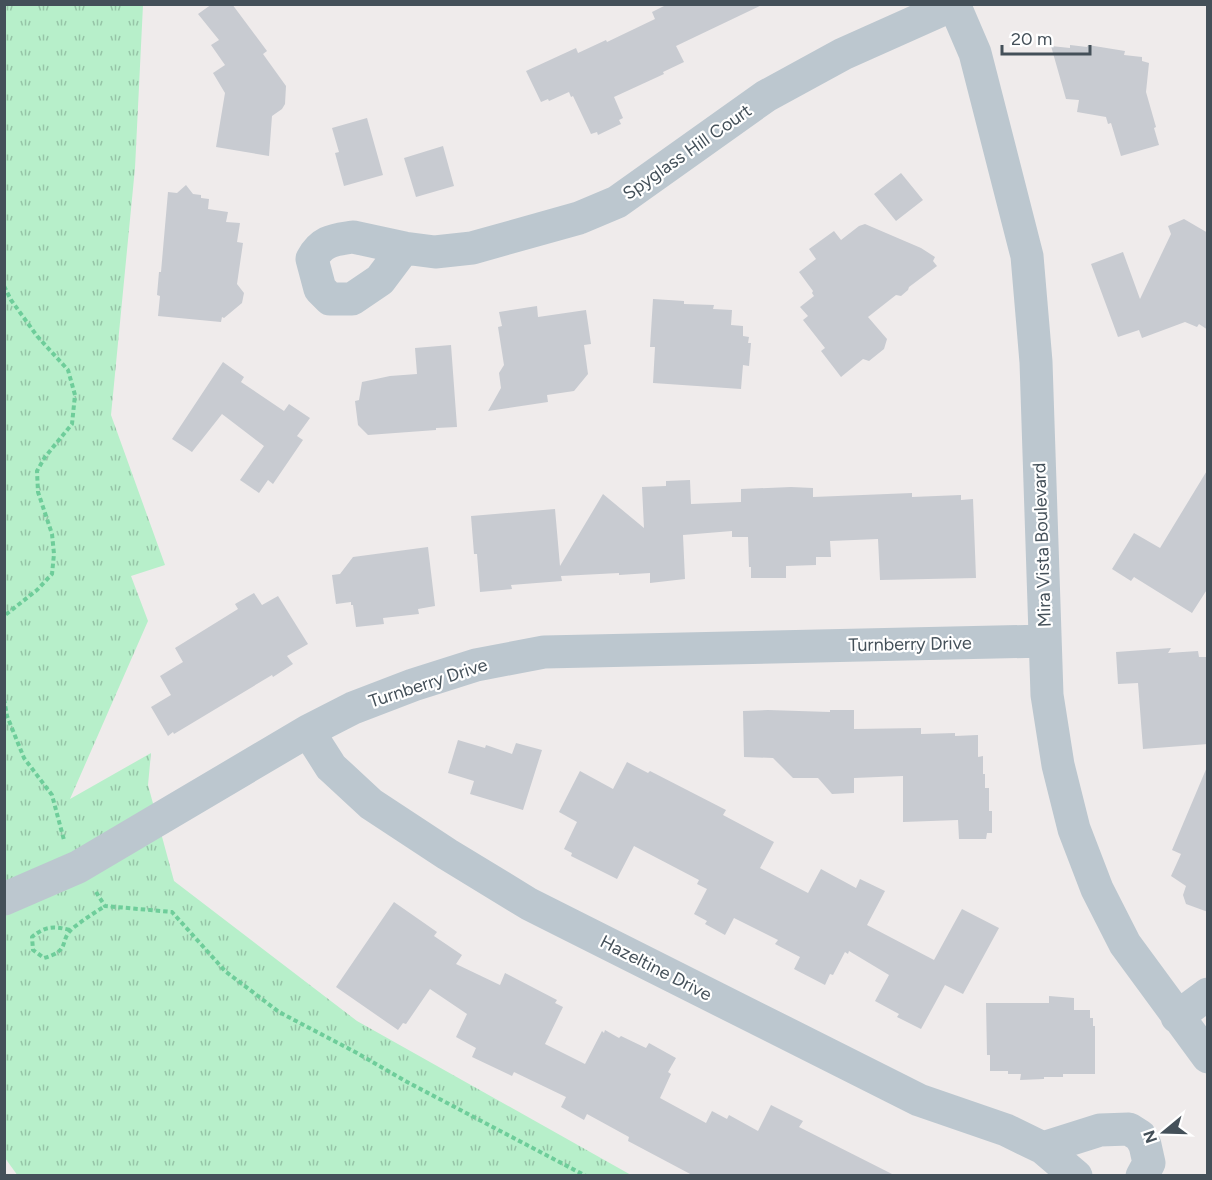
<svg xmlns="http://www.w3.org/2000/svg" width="1212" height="1180" font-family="Figtree,sans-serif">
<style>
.grass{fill:url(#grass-tufts)}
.building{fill:#c8cbd1}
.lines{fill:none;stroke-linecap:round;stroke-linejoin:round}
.path{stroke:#6ecd9a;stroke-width:4;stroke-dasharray:4.5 3;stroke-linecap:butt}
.minor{stroke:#bcc7cf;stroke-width:33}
.labels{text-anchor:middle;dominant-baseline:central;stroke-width:4.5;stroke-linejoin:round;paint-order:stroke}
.street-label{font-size:18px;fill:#445059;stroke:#fff}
</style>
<defs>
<pattern id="grass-tufts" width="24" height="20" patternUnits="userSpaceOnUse" patternTransform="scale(1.5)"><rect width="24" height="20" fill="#b7efca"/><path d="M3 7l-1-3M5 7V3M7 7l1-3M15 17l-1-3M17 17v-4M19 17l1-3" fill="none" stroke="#96c4a7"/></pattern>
</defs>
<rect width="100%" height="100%" fill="#efebeb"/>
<path class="grass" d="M5,5H143L135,168L111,415L165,565L131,576L148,621L70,799L151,753L148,785L174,881L357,1021L631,1175L18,1176L5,1158Z"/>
<path class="building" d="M212,4H232L267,51L263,54L286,86L285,104L282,109L272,116L269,156L216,147L225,93L213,73L225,65L211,45L219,40L198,14Z
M668,4H764L676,46L684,62L663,72L664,74L614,97L623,118L619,120L621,124L598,135L597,132L591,134L573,96L571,97L569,92L549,101L548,99L541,102L526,71L576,48L578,53L606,40L607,42L655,19L652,12Z
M1070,45L1087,47L1088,45L1125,51L1124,55L1142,57V61L1149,63L1146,92L1156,127L1154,128L1159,145L1121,156L1111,123L1108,124L1106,117L1077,112L1079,100L1066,99L1051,46L1070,48Z
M367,118L383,175L344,186L335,153L339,152L332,128Z
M443,146L454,186L416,197L404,158Z
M901,173L923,200L896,221L874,194Z
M186,185L193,194L201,195V198L209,199L208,209L228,212L226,222L240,223L237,242L243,243L237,284L244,293L242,303L224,318L222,317L221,322L158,316L160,296L157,295L159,272H161L168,192L177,193Z
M1184,219L1208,233V330L1199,324L1197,327L1185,322L1142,338L1139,330L1118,337L1091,264L1123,252L1140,299L1171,234L1168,226Z
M865,224L921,248L935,257L933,261L937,266L909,287L908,290L901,296L896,295L868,317L887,339L884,349L869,361L863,359L841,377L821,351L825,348L803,320L808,316L800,307L814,296L812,293L813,291L799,272L816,259L809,249L834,231L841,240L859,226Z
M653,299L684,301V304L714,305L713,309L732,310L731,325L743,326V336L749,337L748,343H751L749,366L743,365L741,389L653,383L655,347H650Z
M537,306L538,317L586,310L591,344L584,345L588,374L574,391L547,395L548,402L488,411L501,388L499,373L504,365L498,327L502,326L499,312Z
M451,345L457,427L436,428V430L368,435L358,425L355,401L359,400L362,382L390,376L417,374L415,348Z
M223,362L244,377L241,382L284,411L289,404L310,418L297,436L303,440L273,484L268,480L259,493L240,480L264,446L222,414L192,452L172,439Z
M1208,469V588L1192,613L1134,577L1131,581L1112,569L1134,533L1160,548Z
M690,480L691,504L741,502V489L791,487L813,488V497L912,493V497L961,495V500L973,499L976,578L880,580L878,539L830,541L831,557H816V565L786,566V578H751V567H749L748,537H732V531L683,535L685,579L650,583V573L619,575V573L561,576L562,581L511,585L512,589L480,592L477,554H474L471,516L555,509L560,566L603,494L644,528L642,487L666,486V481Z
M428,547L435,606L418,609L419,614L383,618L384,624L356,627L353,605H351V602L336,604L332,575L340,574L353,557Z
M254,593L262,605L278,596L308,644L287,656L293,664L273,677L272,675L174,734L173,732L168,736L151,707L171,695L160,676L183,662L175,648L238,609L235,604Z
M1171,648L1168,653L1198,651L1199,657H1208V744L1143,749L1138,683L1118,684L1116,652Z
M768,710L830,712V710H854V729L921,728V734L955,733V736L978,735V757L983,756V774H985V788H989V811H992V833H987L986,839H959L958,820L903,822V776L854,778V793L832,794L818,778H793L773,758L744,757L743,711Z
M458,740L485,748L486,745L512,754L516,743L542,750L523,810L470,794L474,781L448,773Z
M627,762L648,773L650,771L726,810L723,815L774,842L760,868L808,893L821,869L856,888L860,879L885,891L867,925L934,960L962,909L999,928L963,994L945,985L921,1029L897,1017L899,1014L875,1001L889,975L849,951L848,954L845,952L833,975L830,974L825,985L794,969L800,957L775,944L778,940L734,918L725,935L705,924L707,921L694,914L707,889L697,884L699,880L634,846L617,879L571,856L572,853L564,849L577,822L559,812L580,771L613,789Z
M1207,767H1208V912L1186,904L1183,895L1186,886L1171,876L1181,854L1172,850Z
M394,902L437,932L434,936L462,955L456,964L500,985L505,973L557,1000L555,1003L563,1007L545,1044L585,1064L602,1031L604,1033L605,1030L619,1038L621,1036L646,1048L649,1043L676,1058L668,1072L671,1074L660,1098L706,1123L712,1111L727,1119L729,1115L758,1131L771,1105L803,1121L799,1127L896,1176H694L628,1141L629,1137L587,1114L584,1120L561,1107L566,1097L514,1072L512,1076L472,1057L476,1048L456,1037L467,1014L430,989L406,1024L403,1023L398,1030L336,987Z
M1049,996L1074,998V1010H1090V1018H1093V1026H1095V1074H1063V1077H1044V1079L1020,1080L1021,1074H1008V1071H990V1055H987L986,1003H1049Z"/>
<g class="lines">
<path class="path" d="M4,286L11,300L37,336L68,370L75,395L72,424L45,457L37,471L38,492L52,534L54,554L52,574L37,590L4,616
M4,699L7,716L24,758L52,795L64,840
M96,892L105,906L172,912L225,971L279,1012L357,1053L409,1083L586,1176
M70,930C54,926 45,926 32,937L33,950L44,958C72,950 58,941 73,928C83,920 94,913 105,906"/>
<path class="minor" d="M954,4L975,53L1027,256L1036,362L1047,695L1058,765L1074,829L1097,889L1125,944L1208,1057
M353,237L404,248L380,280L352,299H330L320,289L312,259C322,240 334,240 353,237Z
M404,248L435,252L472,248L579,218L617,202L766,96L843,54L955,4
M308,731L331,767L371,804L447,854L529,904L919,1100L1006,1130L1043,1148
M4,899L78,867L308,731L353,708L413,685L476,665L544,652L1045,641
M1177,1017L1208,994
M1076,1176L1043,1148L1100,1130L1129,1129L1140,1136L1145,1145L1149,1163L1142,1176"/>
</g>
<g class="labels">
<g class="street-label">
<text transform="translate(687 152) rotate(-35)">Spyglass Hill Court</text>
<text transform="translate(1042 545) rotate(-92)">Mira Vista Boulevard</text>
<text transform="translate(910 644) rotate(-1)">Turnberry Drive</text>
<text transform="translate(428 683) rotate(-18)">Turnberry Drive</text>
<text transform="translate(656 968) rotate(27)">Hazeltine Drive</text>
</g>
</g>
<rect width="1212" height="1180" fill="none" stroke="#445059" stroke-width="12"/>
<g transform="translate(1164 1132) rotate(251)" stroke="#ffffff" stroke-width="4.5" paint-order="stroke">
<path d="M0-4.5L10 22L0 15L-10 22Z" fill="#445059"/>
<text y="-9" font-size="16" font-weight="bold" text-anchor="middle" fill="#445059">N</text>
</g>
<path d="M1002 45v9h88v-9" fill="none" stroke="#445059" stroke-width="3"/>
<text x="1011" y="45" font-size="18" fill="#445059" stroke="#ffffff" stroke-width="4.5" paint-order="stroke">20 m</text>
</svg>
